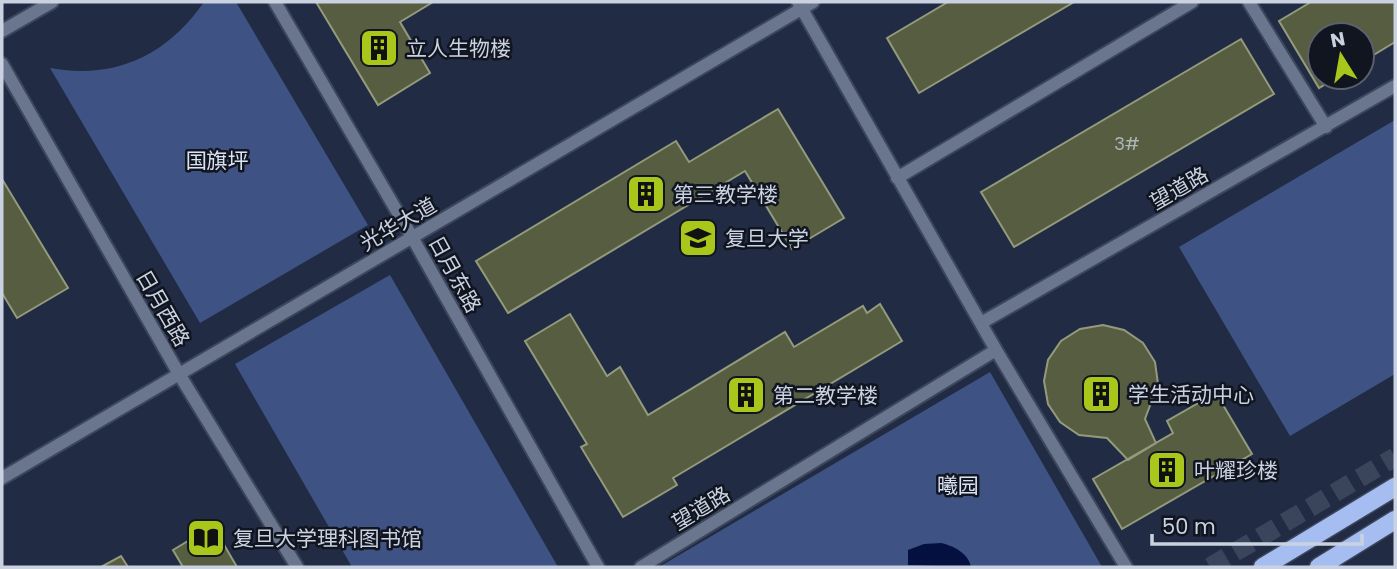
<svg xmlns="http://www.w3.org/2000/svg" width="1397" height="569" font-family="Poppins,'Noto Sans SC',sans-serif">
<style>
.green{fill:#3e5383}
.water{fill:#041040}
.building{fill:#565d40;stroke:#939b7c;stroke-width:2}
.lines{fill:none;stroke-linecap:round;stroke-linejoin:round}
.trunk-tunnel{stroke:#3a455c;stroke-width:19;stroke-dasharray:19 10;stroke-linecap:butt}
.service-casing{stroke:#3c475d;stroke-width:16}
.primary-casing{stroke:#3c475d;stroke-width:21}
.service{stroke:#6a758e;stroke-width:12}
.primary{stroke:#a6bdf1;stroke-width:18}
.labels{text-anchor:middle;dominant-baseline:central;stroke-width:5;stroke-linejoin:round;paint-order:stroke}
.number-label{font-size:18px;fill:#adb5b9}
.poi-label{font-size:21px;fill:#cad2e1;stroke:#10151f;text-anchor:start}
.park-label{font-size:21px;fill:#dae2f3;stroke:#10151f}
.street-label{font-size:21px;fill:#cad2e1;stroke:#10151f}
</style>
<rect width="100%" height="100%" fill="#212c44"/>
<path class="green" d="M204,2H236L368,225L200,323L50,68C116,80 167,55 204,2Z
M1395,120V374L1290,436L1179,247Z
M390,275L558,567H352L235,364Z
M990,372L1102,567H659Z"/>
<path class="water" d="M941,543C954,546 968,553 971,567L908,565V550L924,544Z"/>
<path class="building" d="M316,2H433L400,22L430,73L378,105Z
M948,2H1074L919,93L887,38Z
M1311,2H1395V42L1362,62V35H1320V77H1337L1319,88L1279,21Z
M1241,39L1274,94L1014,247L981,192Z
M778,109L844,218L792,249L745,171L508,313L476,261L676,141L689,162Z
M2,179L68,288L17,318L2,293Z
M880,304L902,341L673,478L677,485L623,517L581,447L587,444L525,341L570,314L607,376L620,367L648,415L785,332L794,347L863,306L867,313Z
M1103,325L1124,330L1143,343L1155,362L1158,384L1145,419L1156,443L1128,460L1107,438L1079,435L1060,422L1048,404L1044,381L1048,360L1061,341L1080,329Z
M1216,393L1252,454L1122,529L1093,479L1173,433L1167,421Z
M213,526L237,567H183L173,550Z
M121,556L128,567H101Z"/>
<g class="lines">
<path class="trunk-tunnel" d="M1210,567L1395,457"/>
<defs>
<path id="service" d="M275,2L412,237L598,567
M798,2L996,350L1126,567
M1249,2L1326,127
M2,31L52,2
M2,64L179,374L297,567
M897,178L1192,2
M981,323L1395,86
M2,478L813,2
M641,567L996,350"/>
<path id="primary" d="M1263,567L1395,487
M1319,567L1395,520"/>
</defs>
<use href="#service" class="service-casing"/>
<use href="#primary" class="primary-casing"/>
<use href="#service" class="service"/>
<use href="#primary" class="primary"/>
</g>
<defs>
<symbol id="building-square" viewBox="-11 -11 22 22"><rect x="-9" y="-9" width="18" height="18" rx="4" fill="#a9c71a" stroke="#10151f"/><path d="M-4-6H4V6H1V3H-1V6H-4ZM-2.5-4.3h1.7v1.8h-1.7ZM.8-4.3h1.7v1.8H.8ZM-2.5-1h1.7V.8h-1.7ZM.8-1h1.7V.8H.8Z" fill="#111"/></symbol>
<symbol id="university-square" viewBox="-11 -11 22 22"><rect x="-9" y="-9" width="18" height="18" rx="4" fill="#a9c71a" stroke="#10151f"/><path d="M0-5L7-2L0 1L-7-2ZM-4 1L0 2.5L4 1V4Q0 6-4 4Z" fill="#111"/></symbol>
<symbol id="library-square" viewBox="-11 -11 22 22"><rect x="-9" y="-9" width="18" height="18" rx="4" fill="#a9c71a" stroke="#10151f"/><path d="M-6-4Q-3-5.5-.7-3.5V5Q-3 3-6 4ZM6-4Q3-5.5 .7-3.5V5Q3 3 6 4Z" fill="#111"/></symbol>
</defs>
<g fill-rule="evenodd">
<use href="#building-square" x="357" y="26" width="44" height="44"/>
<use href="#building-square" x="624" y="172" width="44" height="44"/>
<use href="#university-square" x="676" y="216" width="44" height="44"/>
<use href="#building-square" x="1079" y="372" width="44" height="44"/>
<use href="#building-square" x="724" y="373" width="44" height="44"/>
<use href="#building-square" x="1145" y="448" width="44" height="44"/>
<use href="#library-square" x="184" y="516" width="44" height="44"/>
</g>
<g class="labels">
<g class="number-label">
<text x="1127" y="143">3#</text>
</g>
<g class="poi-label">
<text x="406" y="48">立人生物楼</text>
<text x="673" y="194">第三教学楼</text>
<text x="725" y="238">复旦大学</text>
<text x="1128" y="394">学生活动中心</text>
<text x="773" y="395">第二教学楼</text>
<text x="1194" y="470">叶耀珍楼</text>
<text x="233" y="538">复旦大学理科图书馆</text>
</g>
<g class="park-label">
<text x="217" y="160">国旗坪</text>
<text x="958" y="485">曦园</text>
</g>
<g class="street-label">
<text transform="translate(1179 188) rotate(-30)">望道路</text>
<text transform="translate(398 224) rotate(-30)">光华大道</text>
<text transform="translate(455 274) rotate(61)">日月东路</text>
<text transform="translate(163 308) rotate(60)">日月西路</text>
<text transform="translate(701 508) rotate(-31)">望道路</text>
</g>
</g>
<rect width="1397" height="569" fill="none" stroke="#cad2e1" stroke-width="7"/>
<g transform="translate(1341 56) rotate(349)"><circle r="33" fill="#10151f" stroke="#5a616d" stroke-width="2"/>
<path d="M0-5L12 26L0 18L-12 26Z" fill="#a9c71a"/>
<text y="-10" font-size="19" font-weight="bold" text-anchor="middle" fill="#cad2e1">N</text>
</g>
<path d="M1152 534v10h210v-10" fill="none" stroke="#cad2e1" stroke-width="3.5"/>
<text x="1162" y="534" font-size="21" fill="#cad2e1" stroke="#10151f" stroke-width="5" paint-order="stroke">50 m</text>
</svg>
